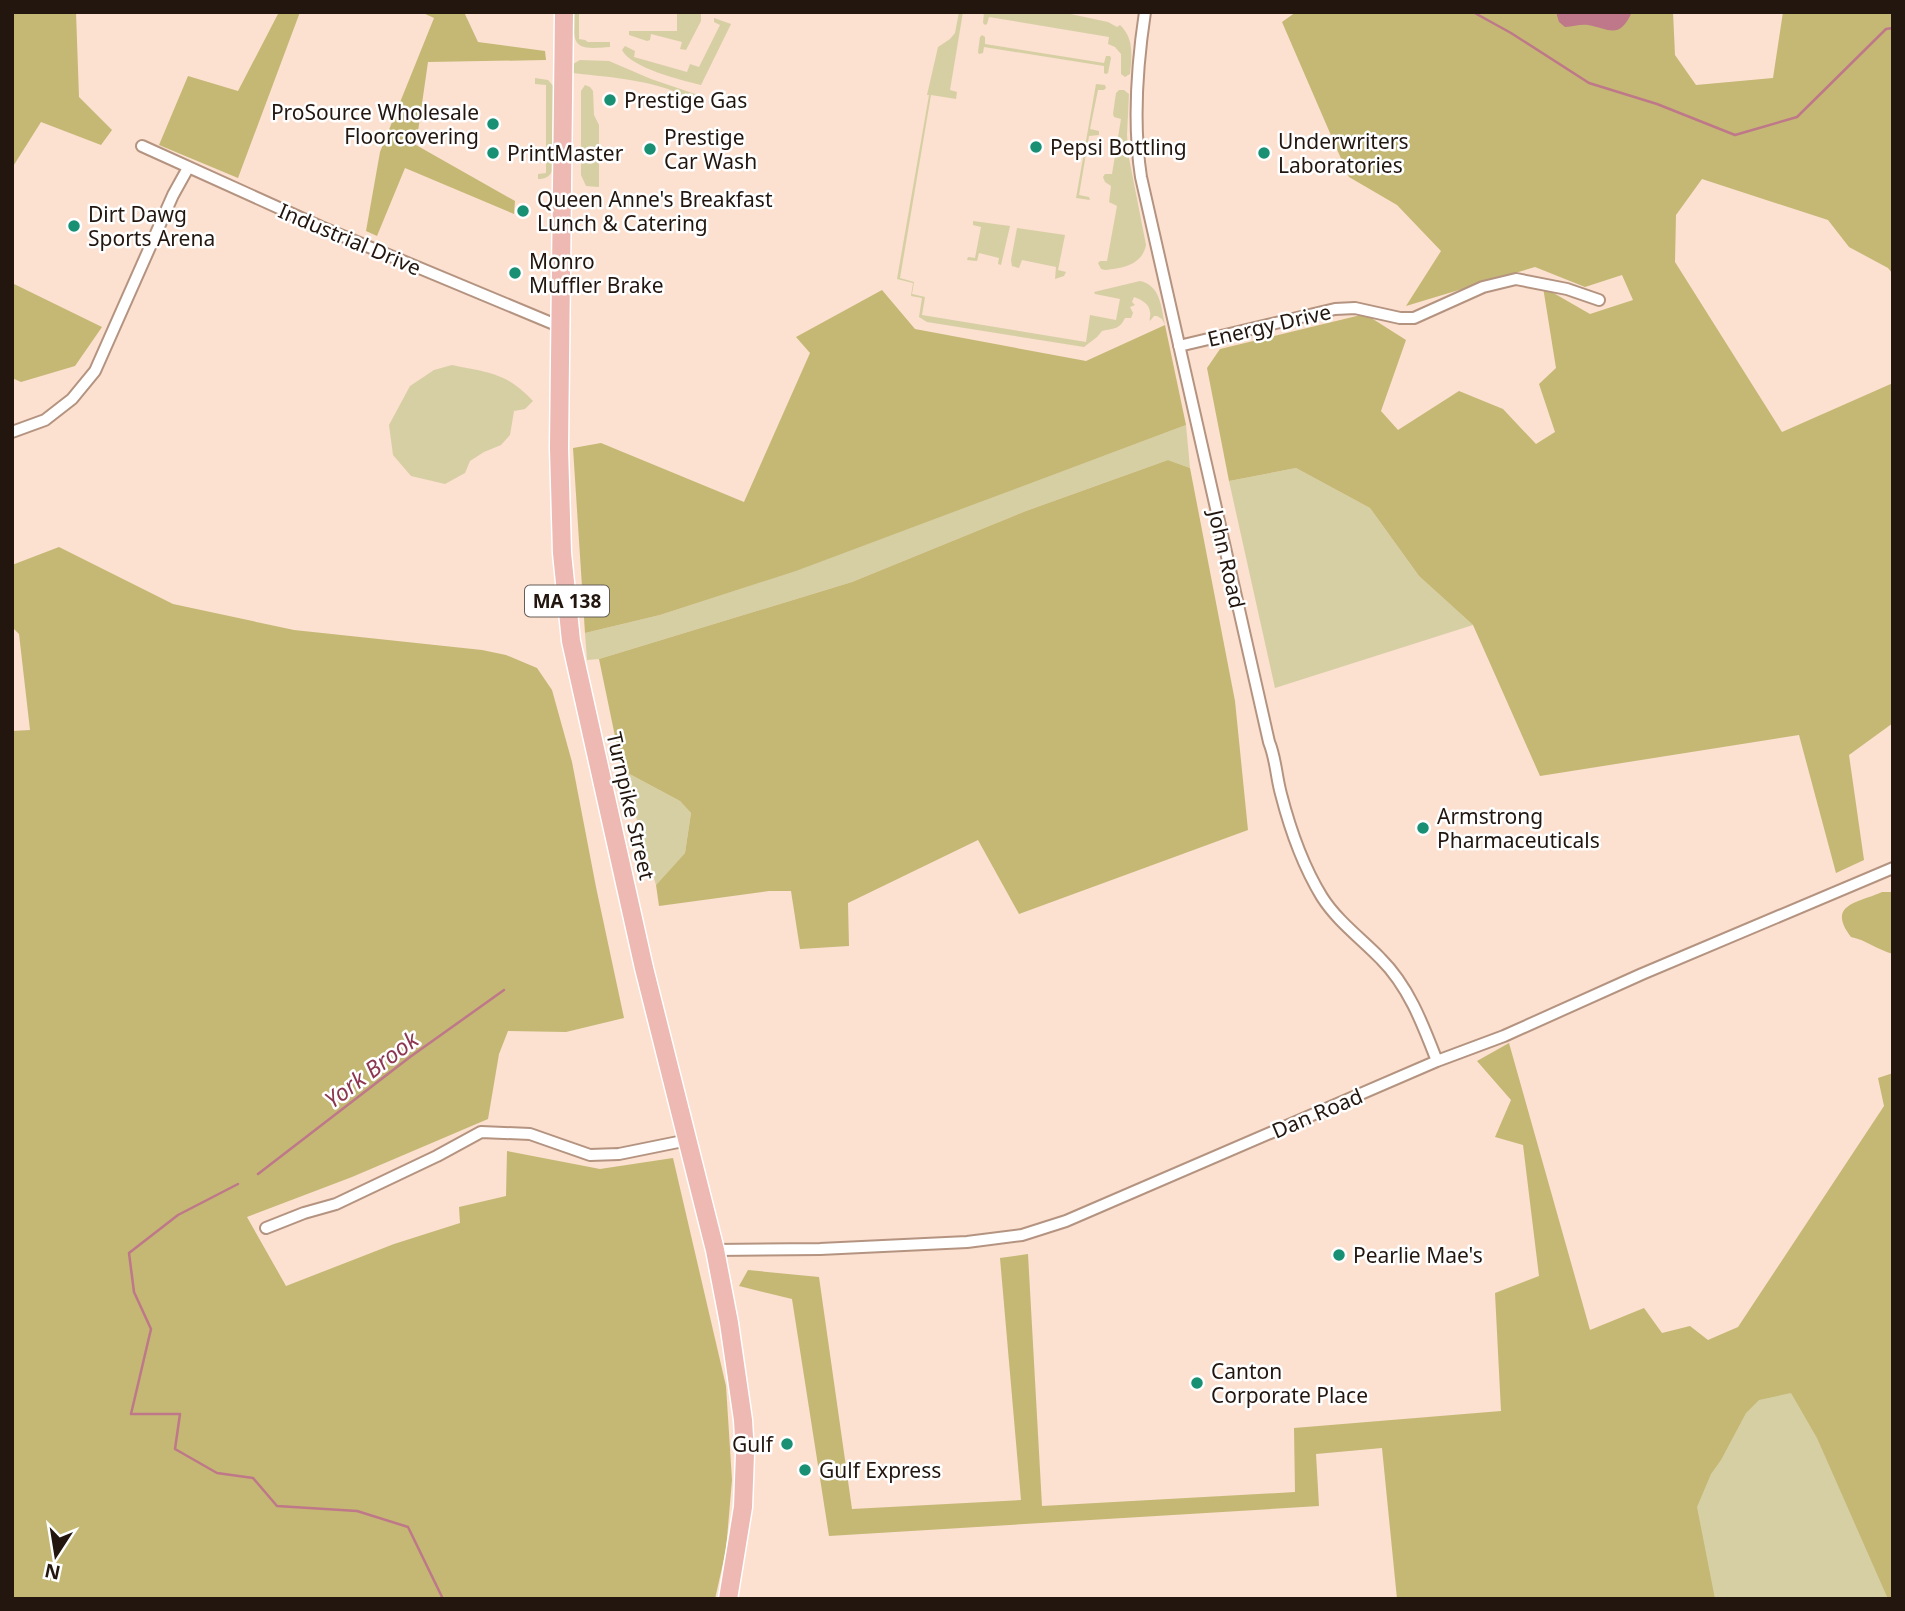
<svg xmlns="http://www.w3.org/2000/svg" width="1905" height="1611" font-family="'Noto Sans',sans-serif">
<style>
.green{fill:#d6cfa4}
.forest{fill:#c4b874}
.water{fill:#be7889}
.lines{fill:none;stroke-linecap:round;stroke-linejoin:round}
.stream{stroke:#be7889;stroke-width:2.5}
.minor-casing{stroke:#b49481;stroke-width:14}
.primary-casing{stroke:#fff;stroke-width:21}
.minor{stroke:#fff;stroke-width:10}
.primary{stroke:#eeb9b2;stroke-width:18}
.poi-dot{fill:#199073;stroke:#fff;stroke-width:2.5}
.labels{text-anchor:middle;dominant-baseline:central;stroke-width:5;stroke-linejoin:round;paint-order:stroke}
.shield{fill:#fff;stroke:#645c57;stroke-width:2}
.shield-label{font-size:19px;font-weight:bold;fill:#22160f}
.poi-label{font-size:21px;fill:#22160f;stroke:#fff;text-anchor:start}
.street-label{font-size:21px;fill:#22160f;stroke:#fff}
.water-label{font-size:23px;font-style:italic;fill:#8c3650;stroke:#fff}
</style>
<rect width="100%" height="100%" fill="#fce0d0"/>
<path class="green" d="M573,12H579V39L585,40L588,42H610V47C573,50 574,47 573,12Z
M677,12H698L701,14V21L686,50L680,49L682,42L651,34L650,40L647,41L629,35V31H677Z
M959,12H963L950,90L957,92L956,99L931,95L900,278L914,282L912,294L925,297L922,315L1086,342L1090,315L1116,320L1120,299L1095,294L1094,292L1140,281C1161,286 1161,307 1165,325L1162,319L1157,316H1154L1150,321C1149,318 1151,315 1150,312C1150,304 1140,299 1134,297L1132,302L1135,305L1130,307L1133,313L1131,318H1125C1119,330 1114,328 1102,331L1097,337L1084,347L927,322L919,317L922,298L911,296L913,283L897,279L929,95H927L938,47L950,39L955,33Z
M984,12H1061L1108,22L1117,27L1120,25C1134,38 1132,56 1130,74L1125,77L1121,74V54L1115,47L1108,44L1109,37L989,17L987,24L985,25L983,23Z
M714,18L731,24L701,85C681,80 631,68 622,50L625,46L635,51L634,57L687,72L690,64L699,67L720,25L714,22Z
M982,35L985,37V44L1104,63L1106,56H1110L1111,58L1108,73L1106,74L1104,73V66L984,47L983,53L979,54L978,52L980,37Z
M580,60L609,61L651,79L701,96L699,104C663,80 615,78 573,73V64Z
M535,78L548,80L554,87L553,169C550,177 545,179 538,179V174L546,173V85L535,84Z
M1096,84L1105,85L1106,88L1104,90H1098L1090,129L1099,131V135L1089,136L1079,195L1089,197L1090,200L1076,198Z
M585,85L590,87L593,91L594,115L599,125V187L586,186L581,175V91Z
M1119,90H1124L1129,94L1127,135L1129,158L1146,245C1142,265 1123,268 1105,270L1101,269L1098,263L1100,261H1107L1117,206L1109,202L1111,186L1105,182L1103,177L1105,174H1112L1121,119L1114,117L1113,114L1116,93Z
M973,221L1010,226L1001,265L998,264L999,258L979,253L977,261L967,260L968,257L975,258L981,227L973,225Z
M1017,228L1065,235L1058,270L1066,272L1064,276L1055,279L1056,267L1022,260L1019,268L1012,266L1011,260Z
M452,365C489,373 506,372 533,401L525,409L514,411L510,435L501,445L484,452L470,461L465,473L445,484L411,476L393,455L389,425L410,386L434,370Z
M1186,425L1190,468L1168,460L1026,511L852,582L599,659L587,660L585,633L660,615L795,571Z
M1296,468L1370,508L1419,576L1473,625L1275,688L1229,481Z
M622,770L680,801L691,813L685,853L656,885Z
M1893,1133V1599H1601Z"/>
<path class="forest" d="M12,12H76L79,97L112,130L101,145L41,122L12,168Z
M279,12H300L238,178L159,145L188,76L238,91Z
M421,12H464L478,42L545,51L546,60L428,62L416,145L515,201L514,214L405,168L377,236L366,231L380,152L434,18Z
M1296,12H1673L1675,55L1696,85L1773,78L1783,12H1893V274L1888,268L1849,247L1828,220L1702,179L1676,215L1675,262L1782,432L1893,383V723L1849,755L1864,860L1836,873L1799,735L1540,776L1473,625L1419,576L1370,508L1296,468L1229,481L1207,368L1220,349L1365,314L1406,340L1381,411L1398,430L1459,391L1503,409L1536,444L1555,432L1539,384L1556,368L1543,287L1590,314L1633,300L1622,275L1585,287L1535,267L1406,306L1441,251L1397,205L1349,177L1282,22Z
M12,283L102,327L75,366L21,382L12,378Z
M882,290L915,329L1086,361L1165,325L1186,425L796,571L660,615L585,633L573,448L601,443L744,502L810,353L796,337Z
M1168,460L1190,468L1235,701L1248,830L1019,914L978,840L848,903L849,946L800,949L791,891H769L659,906L656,885L685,853L691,813L680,801L622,770L599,659L852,582L1026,511Z
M59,547L173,604L294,630L482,650L506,655L537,668L552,690L572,762L596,887L624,1018L566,1032L508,1031L499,1054L488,1119L352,1177L247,1217L286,1286L394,1244L460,1223L459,1207L506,1196L507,1151L600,1169L673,1158L726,1386L732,1480L726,1550L715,1599H12V731L30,730L19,634L12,627V565Z
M1882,892H1893V954C1878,950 1866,940 1851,937C1826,904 1858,903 1882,892Z
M1509,1043L1590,1330L1644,1308L1662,1333L1690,1326L1708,1340L1738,1327L1884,1106L1878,1078L1893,1073V1599H1888L1817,1438L1791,1393L1759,1400L1746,1413L1721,1460L1711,1474L1697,1507L1715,1599H1397L1382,1448L1316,1454L1319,1506L829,1536L792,1299L739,1286L748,1270L819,1277L852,1509L1021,1500L1000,1258L1028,1254L1042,1506L1295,1492L1294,1428L1501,1411L1495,1293L1539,1276L1523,1145L1495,1137L1511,1100L1477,1061Z"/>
<path class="water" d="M1556,12H1632C1619,40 1610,29 1588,25C1580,24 1573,27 1565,27L1559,22Z"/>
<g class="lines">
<path class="stream" d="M1473,12L1511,33L1589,83L1657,104L1735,135L1797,117L1886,29L1893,28
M258,1174L410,1057L504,990
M238,1184L178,1215L129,1253L134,1292L151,1329L131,1414H180L175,1449L217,1473L253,1478L277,1506L357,1511L408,1527L443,1599"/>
<defs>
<path id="minor" d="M1145,12C1137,65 1133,125 1141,177L1269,742C1276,759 1276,776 1281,794C1290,829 1303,866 1322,897C1338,922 1362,939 1381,959C1409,987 1423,1025 1437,1061
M142,146L321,227L561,327
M1179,346L1335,309L1355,308L1400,318H1414L1483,287L1516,279L1567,289L1599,300
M12,432L45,420L72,399L95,371L173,195L188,168
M266,1228L304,1213L336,1204L437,1156L481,1132L530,1134L590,1155L619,1154L688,1140
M715,1250L820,1249L967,1242L1022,1235L1066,1221L1437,1061L1504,1036L1642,974L1893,868"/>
<path id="primary" d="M564,12L559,448L562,553L571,641L644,968L715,1250L729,1323L743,1420L745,1454L743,1507L728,1599"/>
</defs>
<use href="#minor" class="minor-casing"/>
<use href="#primary" class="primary-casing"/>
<use href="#minor" class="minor"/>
<use href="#primary" class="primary"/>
</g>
<g class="poi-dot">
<circle cx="610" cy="100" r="7"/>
<circle cx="493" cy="124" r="7"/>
<circle cx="1036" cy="147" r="7"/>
<circle cx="650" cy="149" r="7"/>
<circle cx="493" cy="153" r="7"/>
<circle cx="1264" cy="153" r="7"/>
<circle cx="523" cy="211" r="7"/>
<circle cx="74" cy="226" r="7"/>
<circle cx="515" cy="273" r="7"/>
<circle cx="1423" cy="828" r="7"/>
<circle cx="1339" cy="1255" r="7"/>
<circle cx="1197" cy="1383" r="7"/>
<circle cx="787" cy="1444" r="7"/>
<circle cx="805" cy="1470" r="7"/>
</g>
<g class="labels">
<rect class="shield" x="525" y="585.5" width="84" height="31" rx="5"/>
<g class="shield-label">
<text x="567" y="601">MA 138</text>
</g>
<g class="poi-label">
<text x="624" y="100">Prestige Gas</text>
<text x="479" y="112" text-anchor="end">ProSource Wholesale<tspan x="479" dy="24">Floorcovering</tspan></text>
<text x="664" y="137">Prestige<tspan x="664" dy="24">Car Wash</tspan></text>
<text x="1278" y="141">Underwriters<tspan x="1278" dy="24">Laboratories</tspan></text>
<text x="1050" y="147">Pepsi Bottling</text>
<text x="507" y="153">PrintMaster</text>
<text x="537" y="199">Queen Anne's Breakfast<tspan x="537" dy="24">Lunch &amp; Catering</tspan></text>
<text x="88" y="214">Dirt Dawg<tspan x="88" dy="24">Sports Arena</tspan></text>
<text x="529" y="261">Monro<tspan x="529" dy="24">Muffler Brake</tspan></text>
<text x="1437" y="816">Armstrong<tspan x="1437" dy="24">Pharmaceuticals</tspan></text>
<text x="1353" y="1255">Pearlie Mae's</text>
<text x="1211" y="1371">Canton<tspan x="1211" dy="24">Corporate Place</tspan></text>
<text x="773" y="1444" text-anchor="end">Gulf</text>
<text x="819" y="1470">Gulf Express</text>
</g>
<g class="street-label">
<text transform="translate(350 239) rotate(23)">Industrial Drive</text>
<text transform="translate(1269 325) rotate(-13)">Energy Drive</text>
<text transform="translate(1227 559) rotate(77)">John Road</text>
<text transform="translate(631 806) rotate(77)">Turnpike Street</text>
<text transform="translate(1317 1113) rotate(-23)">Dan Road</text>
</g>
<g class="water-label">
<text transform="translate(371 1069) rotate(-37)">York Brook</text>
</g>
</g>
<rect width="1905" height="1611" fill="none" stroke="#22160f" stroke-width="28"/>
<g transform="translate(56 1555) rotate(192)" stroke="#ffffff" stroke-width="5" paint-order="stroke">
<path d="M0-5L12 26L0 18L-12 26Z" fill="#22160f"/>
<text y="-10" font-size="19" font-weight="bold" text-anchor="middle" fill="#22160f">N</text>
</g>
</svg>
